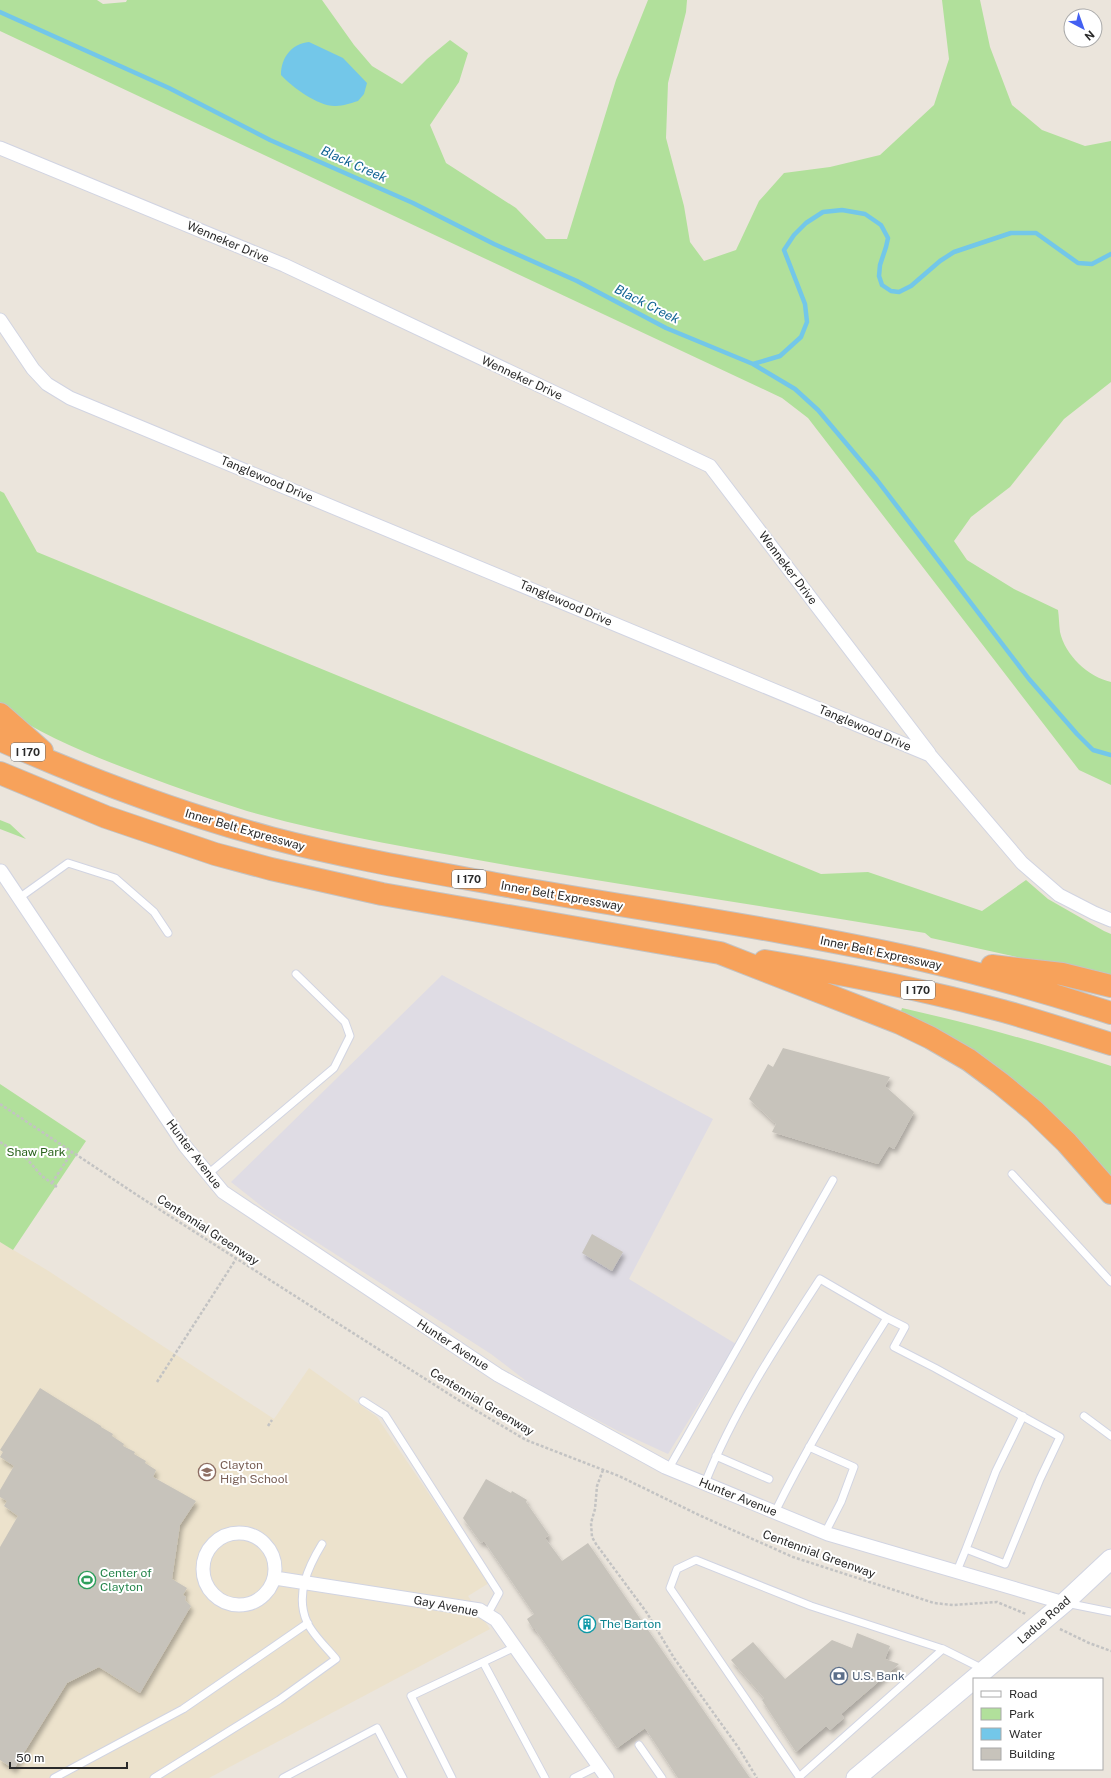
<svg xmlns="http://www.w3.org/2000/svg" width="1111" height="1778" font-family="'Public Sans',sans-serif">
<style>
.industrial{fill:#dfdce4}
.education{fill:#ece2cc}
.green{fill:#b1e09b}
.water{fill:#73c7e9}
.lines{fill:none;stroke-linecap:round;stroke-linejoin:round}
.stream{stroke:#73c7e9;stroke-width:4.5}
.building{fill:#c7c3bb;filter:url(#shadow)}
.lane-casing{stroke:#d1d4e2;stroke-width:9}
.street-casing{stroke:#d1d4e2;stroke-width:15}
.secondary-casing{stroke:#d1d4e2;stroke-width:21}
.highway-casing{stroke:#c3c3c3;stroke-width:24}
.path{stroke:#c3c3c3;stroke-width:2.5;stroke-dasharray:3 2;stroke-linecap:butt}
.lane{stroke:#fff;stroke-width:7}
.street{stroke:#fff;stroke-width:13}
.secondary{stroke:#fff;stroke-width:19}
.highway{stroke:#f7a25b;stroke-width:22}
.labels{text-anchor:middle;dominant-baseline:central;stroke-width:4;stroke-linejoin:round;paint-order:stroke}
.shield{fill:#fff;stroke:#6a6a6a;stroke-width:1}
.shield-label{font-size:11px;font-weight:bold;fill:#2a2a2a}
.street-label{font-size:12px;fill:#2a2a2a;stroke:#fff}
.park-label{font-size:12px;fill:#2a631d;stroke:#fff}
.education-label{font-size:12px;fill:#785e54;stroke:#fff;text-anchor:start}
.leisure-label{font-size:12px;fill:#27864d;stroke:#fff;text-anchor:start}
.culture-label{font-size:12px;fill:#0d838f;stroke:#fff;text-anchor:start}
.service-label{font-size:12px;fill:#4e5e75;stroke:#fff;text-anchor:start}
.water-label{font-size:13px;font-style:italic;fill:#136594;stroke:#fff}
</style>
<defs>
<filter id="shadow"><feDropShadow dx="2.5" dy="4.5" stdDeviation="2" flood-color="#0004"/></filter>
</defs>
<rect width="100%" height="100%" fill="#ebe5dc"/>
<path class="industrial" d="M442,975L713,1119L629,1279L736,1344L668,1454L618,1431L534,1387L491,1354L265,1209L231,1182Z"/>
<path class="education" d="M0,1242L47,1270L274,1419L309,1368L377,1417L489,1583L468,1596L490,1629L209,1778H0Z"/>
<path class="green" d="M0,0H97L103,4L126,2L127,0H322L354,45L372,66L402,84L427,59L450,40L468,53L459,82L430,125L446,163L516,208L546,239H567L616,80L648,0H687L686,12L668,83L666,138L684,206L690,242L704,261L736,250L759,201L784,173L830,167L880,155L934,105L949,59L942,0H980L990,47L1012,105L1042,130L1085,146L1111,141V382L1064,419L1010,487L971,517L954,541L967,560L1014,589L1058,610C1059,617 1059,624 1060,632C1065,655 1088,677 1111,682V785L1079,770L808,418L782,398L0,31Z
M0,491L4,493L37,552L821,874L868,872L982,911L1026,880L1048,899L1104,931L1111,934V978L931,938L925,933C787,910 649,889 511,866C423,850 334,836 247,811C212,800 177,788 143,775C93,756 43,737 0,706Z
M0,820L10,824L26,839L0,829Z
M902,1008C973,1024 1042,1043 1111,1066V1184L899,1017Z
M0,1084L86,1141L13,1250L0,1242Z"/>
<path class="water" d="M309,42L343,58L367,83L364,94L358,101C351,103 343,106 336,106C319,107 292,87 281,75C281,58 291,44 309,42Z"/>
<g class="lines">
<path class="stream" d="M0,12L169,88L270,140L413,203L494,244L577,281L666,328L753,364L780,356L801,337L807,322L805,304L784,250L794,235L806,223L823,212L842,210L865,214L881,225L888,238L886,247L880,265L879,276L882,285L891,291L899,292L911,286L940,261L954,252L1011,233H1036L1078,263L1092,264L1111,254
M753,364L795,389L818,410L877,480L1029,679L1077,734L1093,750L1111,755"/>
</g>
<path class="building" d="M783,1048L890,1077L885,1086L914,1112L894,1149L889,1146L878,1164L772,1132L776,1124L749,1099L768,1064L773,1067Z
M592,1234L623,1252L612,1271L582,1253Z
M40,1388L101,1426V1427L113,1434L112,1436L124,1444L123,1446L135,1452L134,1454L146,1461L145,1463L156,1470L153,1477L196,1501L180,1525L172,1579L187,1588L183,1595L186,1597L185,1600L191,1606L140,1693L99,1667L67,1683L14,1769L0,1760V1547L18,1516L4,1506L7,1501L0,1497V1490L14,1466L0,1457L3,1452L0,1450Z
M486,1479L511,1493L512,1491L527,1500L526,1502L549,1535L545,1538L562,1561L588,1543L750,1778H678L645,1728L617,1748L535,1629H533L527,1619L534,1614L484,1541L481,1543L463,1518Z
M857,1633L890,1646L885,1659L899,1664L841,1714L844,1718L830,1730L826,1726L796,1752L762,1700L764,1698L731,1660L753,1642L785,1679L832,1640L852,1648Z"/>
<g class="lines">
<defs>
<path id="lane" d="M19,898L68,863L115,878L154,912L168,933
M208,1174L334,1068L350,1036L345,1022L296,974
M1012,1174L1111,1282
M887,1318L905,1327L894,1347L935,1368L1060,1437L1040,1479L1005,1564L966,1549L957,1571
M363,1401L385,1415L499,1593L487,1615
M1084,1416L1111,1436
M809,1447L854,1467L841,1502L825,1533
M716,1456L769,1479
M669,1468L833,1180
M705,1483C734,1410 777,1345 820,1279L887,1318C847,1381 808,1445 775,1512
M966,1549L996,1471L1023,1416
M1066,1603L1111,1612
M483,1662L545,1778
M639,1745L662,1778
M799,1777L943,1649
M54,1778L183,1709L308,1623
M154,1778L279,1700L336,1659C327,1648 312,1634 307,1622C295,1595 308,1567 322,1544
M283,1778L377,1728L403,1778
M452,1778L411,1696L515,1647
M574,1778L598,1766
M800,1778L670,1588L677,1569L696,1560L811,1606L943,1649L983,1669"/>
<path id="street" d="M0,148L284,265L710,466L929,753
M0,320L33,369L47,384L70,398L930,755L1022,863L1059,895L1094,913L1111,920
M1,871L185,1146L223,1192L498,1375L665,1467L828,1534L1064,1603
M203 1569a36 36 0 1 1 72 0a36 36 0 1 1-72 0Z
M275,1578L480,1610L496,1620L607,1778"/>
<path id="secondary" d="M974,1679L1064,1603L1111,1559
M856,1778L974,1679"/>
<path id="highway" d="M0,714L42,751
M0,740C88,779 178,813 271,838C347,858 425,871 502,885C642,910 784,929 922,960C986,975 1049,993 1111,1013
M0,773L106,817L215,854L271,869L382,894L720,953L900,1023L931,1038L969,1060L1000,1083L1034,1111L1067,1143L1111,1193
M765,961C845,974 925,990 1003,1011C1039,1021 1075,1033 1111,1044
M992,966L1062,974L1111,986"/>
</defs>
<use href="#lane" class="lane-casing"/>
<use href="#street" class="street-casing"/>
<use href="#secondary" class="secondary-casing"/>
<use href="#highway" class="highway-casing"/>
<path class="path" d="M0,1104L140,1197L342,1326L460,1401L526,1440L619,1476L701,1516L793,1557L934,1603L953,1605L997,1602L1026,1614
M0,1142L27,1159L42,1176L57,1187
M52,1183L72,1152
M157,1382L236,1259
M268,1426L272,1420
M603,1470L597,1486L595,1509L591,1523L592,1537L596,1544L647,1613L674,1658L738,1747L757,1778
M1060,1629L1089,1643L1111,1651"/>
<use href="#lane" class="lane"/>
<use href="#street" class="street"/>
<use href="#secondary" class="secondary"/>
<use href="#highway" class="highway"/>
</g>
<defs>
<symbol id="school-ring" viewBox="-11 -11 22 22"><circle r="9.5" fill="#fff" stroke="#8d6e63" stroke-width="1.5"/><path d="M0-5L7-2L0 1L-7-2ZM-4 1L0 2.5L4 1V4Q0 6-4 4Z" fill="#8d6e63"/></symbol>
<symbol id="stadium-ring" viewBox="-11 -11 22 22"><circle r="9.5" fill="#fff" stroke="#2e9e5b" stroke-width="1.5"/><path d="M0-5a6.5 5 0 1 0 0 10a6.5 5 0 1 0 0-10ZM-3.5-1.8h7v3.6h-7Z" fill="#2e9e5b"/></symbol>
<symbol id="building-ring" viewBox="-11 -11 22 22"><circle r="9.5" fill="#fff" stroke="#0f9aa8" stroke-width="1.5"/><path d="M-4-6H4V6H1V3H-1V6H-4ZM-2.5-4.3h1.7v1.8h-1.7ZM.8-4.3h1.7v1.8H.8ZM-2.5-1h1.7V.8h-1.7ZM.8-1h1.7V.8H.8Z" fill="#0f9aa8"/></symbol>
<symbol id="bank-ring" viewBox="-11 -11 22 22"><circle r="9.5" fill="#fff" stroke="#5c6f8a" stroke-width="1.5"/><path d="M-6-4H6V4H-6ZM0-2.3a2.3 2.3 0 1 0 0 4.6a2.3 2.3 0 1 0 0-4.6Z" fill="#5c6f8a"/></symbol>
</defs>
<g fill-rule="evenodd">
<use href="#school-ring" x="197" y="1462" width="20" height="20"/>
<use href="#stadium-ring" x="77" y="1570" width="20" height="20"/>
<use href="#building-ring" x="577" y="1614" width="20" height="20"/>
<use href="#bank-ring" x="829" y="1666" width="20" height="20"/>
</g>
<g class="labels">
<g class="shield">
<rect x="11" y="743" width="34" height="18" rx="3"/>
<rect x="452" y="870" width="34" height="18" rx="3"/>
<rect x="901" y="981" width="34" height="18" rx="3"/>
</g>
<g class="shield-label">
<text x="28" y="752">I 170</text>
<text x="469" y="879">I 170</text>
<text x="918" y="990">I 170</text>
</g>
<g class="street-label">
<text transform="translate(228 242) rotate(23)">Wenneker Drive</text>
<text transform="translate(522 378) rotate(25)">Wenneker Drive</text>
<text transform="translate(267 479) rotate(23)">Tanglewood Drive</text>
<text transform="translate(788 568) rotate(53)">Wenneker Drive</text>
<text transform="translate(566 603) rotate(23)">Tanglewood Drive</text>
<text transform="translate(865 728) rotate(23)">Tanglewood Drive</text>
<text transform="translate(245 830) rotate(16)">Inner Belt Expressway</text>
<text transform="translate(562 896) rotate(10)">Inner Belt Expressway</text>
<text transform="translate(881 953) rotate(12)">Inner Belt Expressway</text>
<text transform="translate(194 1154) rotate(53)">Hunter Avenue</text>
<text transform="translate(208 1230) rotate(33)">Centennial Greenway</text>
<text transform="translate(453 1345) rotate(33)">Hunter Avenue</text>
<text transform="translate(482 1402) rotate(31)">Centennial Greenway</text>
<text transform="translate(738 1497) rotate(22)">Hunter Avenue</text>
<text transform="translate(819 1554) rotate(20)">Centennial Greenway</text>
<text transform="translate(446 1606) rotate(11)">Gay Avenue</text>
<text transform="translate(1044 1620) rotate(-41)">Ladue Road</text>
</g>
<g class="park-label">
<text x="36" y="1152">Shaw Park</text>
</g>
<g class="education-label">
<text x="220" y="1465">Clayton<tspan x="220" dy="14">High School</tspan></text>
</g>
<g class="leisure-label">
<text x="100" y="1573">Center of<tspan x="100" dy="14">Clayton</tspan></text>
</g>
<g class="culture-label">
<text x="600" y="1624">The Barton</text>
</g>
<g class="service-label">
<text x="852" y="1676">U.S. Bank</text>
</g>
<g class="water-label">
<text transform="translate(354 164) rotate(24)">Black Creek</text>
<text transform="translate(647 304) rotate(27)">Black Creek</text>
</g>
</g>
<rect x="973" y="1678" width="130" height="92" fill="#ffffff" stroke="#aaaaaa"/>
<rect x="981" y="1691" width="20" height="6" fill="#ffffff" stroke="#aaaaaa"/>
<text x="1009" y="1698" font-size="12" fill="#2a2a2a">Road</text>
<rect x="981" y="1708" width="20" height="12" fill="#b1e09b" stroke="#aaaaaa"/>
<text x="1009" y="1718" font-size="12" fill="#2a2a2a">Park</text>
<rect x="981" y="1728" width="20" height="12" fill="#73c7e9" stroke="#aaaaaa"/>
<text x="1009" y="1738" font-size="12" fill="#2a2a2a">Water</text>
<rect x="981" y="1748" width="20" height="12" fill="#c7c3bb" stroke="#aaaaaa"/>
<text x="1009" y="1758" font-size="12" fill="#2a2a2a">Building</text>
<g transform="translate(1083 28) rotate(139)"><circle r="19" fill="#ffffff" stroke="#aaaaaa"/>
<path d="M0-3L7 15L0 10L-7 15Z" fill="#4360f2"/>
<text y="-6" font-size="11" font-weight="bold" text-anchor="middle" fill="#2a2a2a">N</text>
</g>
<path d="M10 1762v6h117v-6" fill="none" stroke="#2a2a2a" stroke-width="2"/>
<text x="16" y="1762" font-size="12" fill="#2a2a2a" stroke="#ffffff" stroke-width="3" paint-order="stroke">50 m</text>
</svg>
